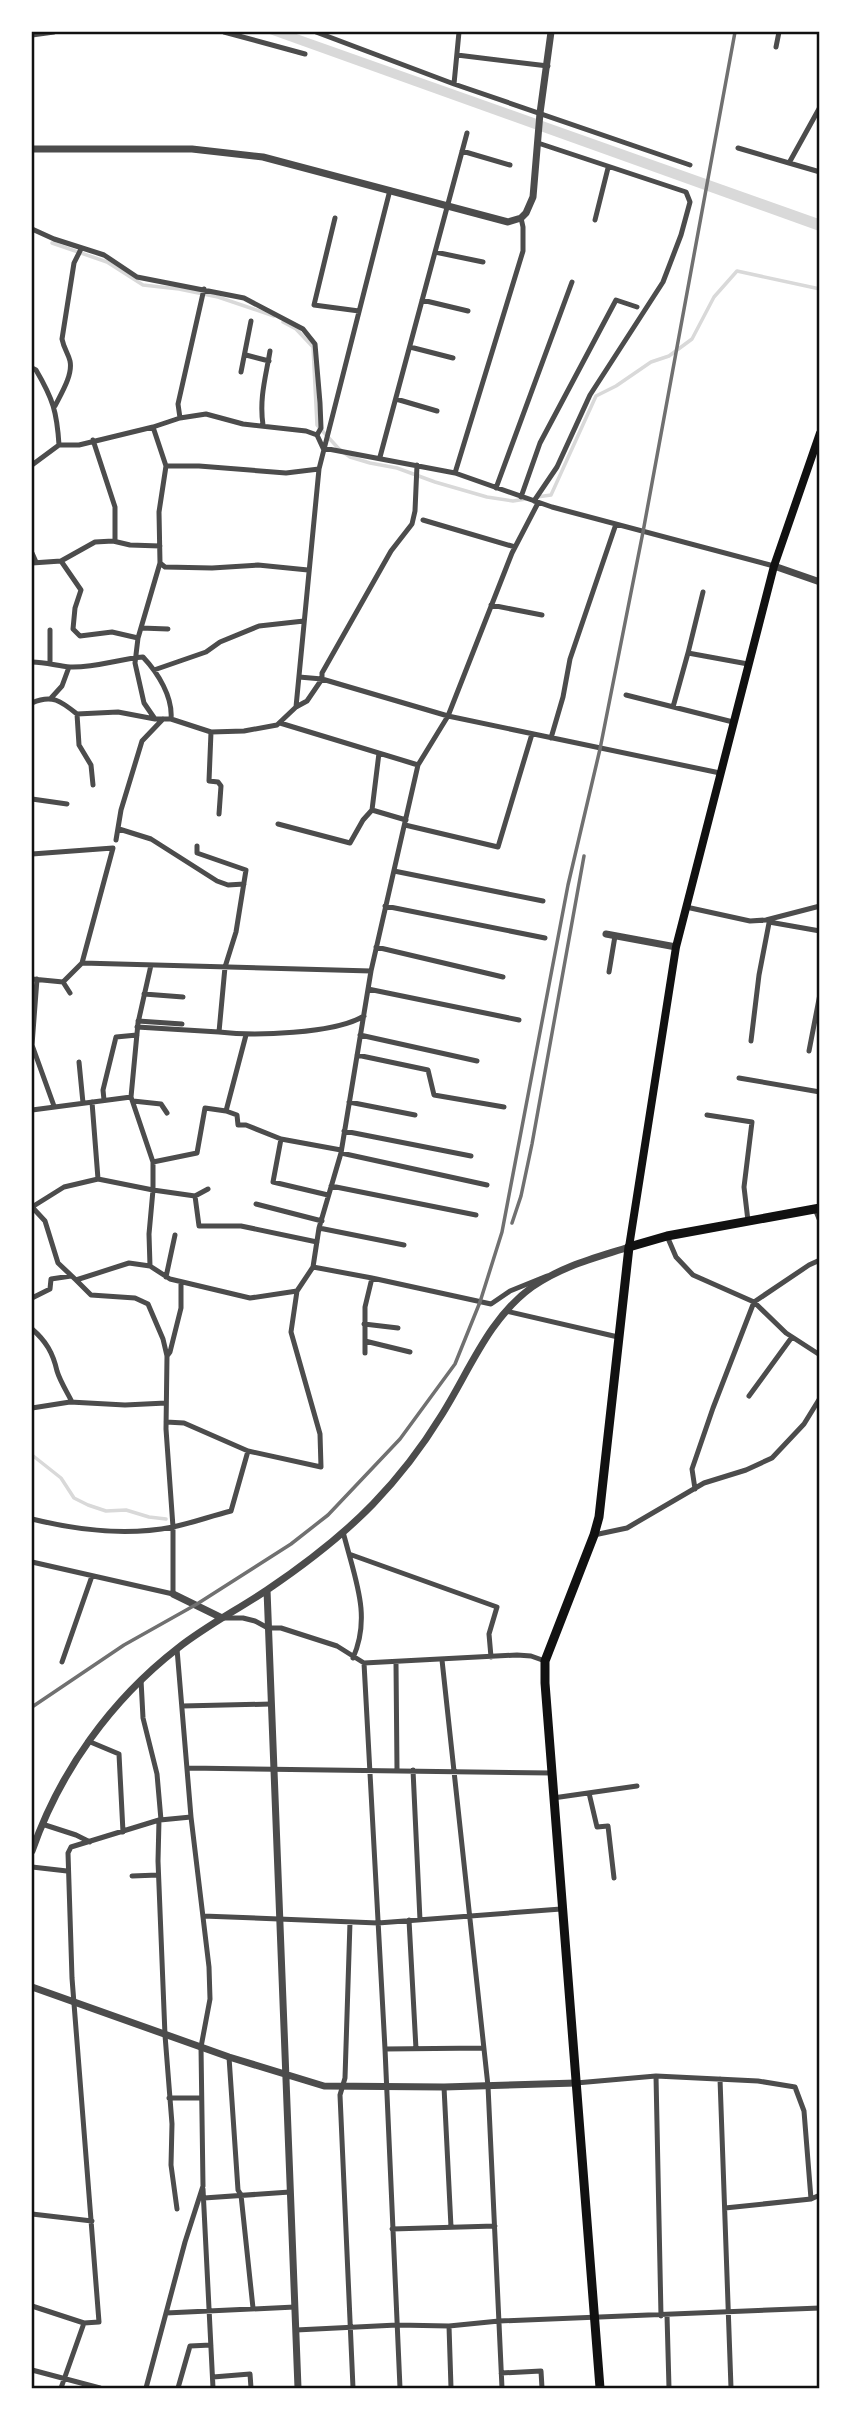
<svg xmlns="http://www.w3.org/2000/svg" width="851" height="2420" font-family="Raleway,sans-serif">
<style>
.water{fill:#d9d9d9}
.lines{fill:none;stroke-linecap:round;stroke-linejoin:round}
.stream{stroke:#d9d9d9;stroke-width:3.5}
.minor{stroke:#4c4c4c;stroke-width:5}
.tertiary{stroke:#4c4c4c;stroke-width:7}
.secondary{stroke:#111;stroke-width:8}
.trunk{stroke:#111;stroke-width:9}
.rail{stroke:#707070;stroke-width:3.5}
.neatline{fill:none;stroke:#111;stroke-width:2.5}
</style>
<rect width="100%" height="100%" fill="#fff"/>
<path class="water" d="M264,32H291L819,219V231Z"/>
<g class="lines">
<path class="stream" d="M52,243L107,262L143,285L179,289L218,297L274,316
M283,322L296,329L313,347L317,425L339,449L350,457L370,463L397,468L435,482L487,497L513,501L526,499
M537,497L551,495L596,396L616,386L651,362L669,356L692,339L714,297L737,271L820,289
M32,1455L61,1478L74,1498L88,1505L106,1511L126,1510L149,1517L166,1519"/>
<path class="minor" d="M224,32L305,54
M316,32L454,84L690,165
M32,35L54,32
M776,47L779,32
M457,55L548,66
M454,84L459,32
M820,107L789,163L820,172
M738,148L789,163
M462,151L510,165
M335,218L314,305L359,311
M595,220L608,168
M32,229L54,239L104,255L137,277L244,298L303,329L315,344L320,403L321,428L317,435
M435,252L483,262
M422,300L468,311
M410,347L453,358
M246,355L269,361
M32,368L36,370C53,399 57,412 59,445H79L153,427L180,418L206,414L243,424L306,431L317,435L323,448
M241,372L251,321
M396,399L437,411
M55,406C61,394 73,375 70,361C68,353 64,349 62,339L74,263L81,249
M180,418L178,404L204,289
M263,425C259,398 266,376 270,351
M153,427L166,466L159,512L160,563L138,638L135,663L144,703L155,719H171L211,732L244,731L277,725L296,707L307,701L322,679V673L391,551L412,524L415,511L417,465
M93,440L115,507V541
M323,448L455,473L552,507L774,566
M380,457L467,133
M32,465L59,445
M166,466H199L286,473L319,469
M455,473L523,251V227L521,218
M496,488L572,282
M521,497L540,443L616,300L637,307
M534,501L557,467L590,395L663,282L681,235L690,202L686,192L538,143
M423,520L515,547
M32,553L36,562
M61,561L81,590L75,608L73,629L80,636L112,632L138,638
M32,563L61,561L95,542L113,541L130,545L160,546
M160,563L165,567L212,568L258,565L308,570
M491,605L542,615
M141,628L168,629
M688,653L703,592
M32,662C45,662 58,666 70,667C95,668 119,659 143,657C158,673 173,697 171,719
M50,662V630
M154,670L206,652L220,642L259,626L304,621
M299,677L322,679L448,716L720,773
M626,695L733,722
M52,697L62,686L69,667
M32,703C52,694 61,701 77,714L118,712L155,719
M296,707L319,469L390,190
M673,707L688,653L748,664
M77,714L79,745L91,765L93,785
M280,723L418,765
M211,732L209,781L218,782L221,786L219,814
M551,738L563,697L570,659L616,524
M32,799L67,804
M372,810L379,753
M278,824L350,843L363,820L372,810L406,820
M405,825L498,847L532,734
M119,829L151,839L217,881L228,885L244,884
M116,840L121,810L142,741L163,719
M197,846V853L246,870L236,932L225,967L219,1032C254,1036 334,1034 364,1016
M32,854L113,848L82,963
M394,871L543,901
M385,906L545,938
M686,907L750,921L766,920L820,906
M769,922L820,931
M376,947L503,977
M609,972L615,936
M32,979L63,982L82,963L371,971L418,765L448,716L512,553L538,503
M37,979L32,1045L54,1106
M63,982L70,993
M368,989L519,1020
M144,994L183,997
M138,1021L182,1024
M137,1027L219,1032
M246,1035L226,1111L237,1115L238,1125H246L281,1139
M360,1035L477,1061
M751,1041L759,975L769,923
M809,1051L820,994
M357,1055L428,1070L434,1095L504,1107
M79,1062L83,1103
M739,1078L820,1092
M131,1097L153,1162V1190L195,1196L208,1189
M104,1100L103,1090L116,1037L137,1035
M133,1101L161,1104L167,1113
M92,1102L98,1179
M349,1102L415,1115
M32,1110L131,1097L138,1023L151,965
M707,1115L752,1122L744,1187L748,1221
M344,1131L471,1156
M341,1153L487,1185
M153,1162L197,1153L205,1108L226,1111
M331,1186L476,1215
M328,1195L273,1182L281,1139L341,1150
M195,1196L199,1226H241L317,1242
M256,1204L322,1221
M32,1207L45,1221L58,1263L76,1280L129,1263L150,1266L170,1279L250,1298L297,1291L313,1267L319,1228L341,1153L371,971
M32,1207L64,1187L98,1179L153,1190L149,1234L150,1266
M815,1209L820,1221
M319,1228L404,1245
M667,1236L676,1257L693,1275L754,1302L809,1265L820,1260
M313,1267L372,1278L491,1304L510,1291L547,1276
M166,1277L175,1235
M32,1298L50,1289L51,1279L71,1276
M506,1311L618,1337
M364,1324L398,1328
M32,1329C46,1341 53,1353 57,1371C60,1381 67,1392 72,1402
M365,1341L410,1352
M365,1353V1307L372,1278
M167,1356L170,1352L181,1308V1282
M749,1396L792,1337
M32,1408L70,1402L125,1405L166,1403
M166,1422L184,1423L248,1451
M695,1489L692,1469L713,1408L754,1302L786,1333L820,1355
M32,1519C76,1530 127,1536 173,1527C192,1523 211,1516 231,1511L248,1451L321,1467L320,1434L291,1332L297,1291
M343,1532L349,1554
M594,1535L627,1528L704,1483L746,1470L772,1458L804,1424L820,1398
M32,1562L173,1594V1527L166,1429L167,1356L163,1339L148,1304L135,1298L91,1295L76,1280
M224,1618H243L255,1621L268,1628H281L337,1646L364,1663L517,1655L531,1656L545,1661
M353,1658C369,1622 359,1590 349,1554L497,1607L489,1634L491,1657
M442,1660L488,2086L502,2388
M62,1662L92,1576
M364,1663L385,2049L400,2388
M396,1663L397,1770
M141,1680L143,1718L157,1774L161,1820
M182,1706L271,1704
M88,1741L119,1754L123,1832
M188,1768L552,1773
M413,1770L420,1920
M589,1793L597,1827L608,1826L614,1878
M553,1798L637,1786
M160,1820L191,1817
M42,1824L76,1835L90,1842
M32,1867L67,1871
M132,1876L158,1875
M203,1916L378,1923L561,1909
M409,1920L416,2049
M350,1922L345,2078L340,2095L353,2388
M385,2049L484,2048
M229,2057L238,2190L241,2195L253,2308
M656,2076L661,2316
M720,2079L731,2388
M576,2083L656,2076L758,2081L795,2087L804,2111L811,2199L820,2195
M444,2087L451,2227
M169,2098H201
M203,2189L213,2388
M204,2198L290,2192
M725,2208L811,2199
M32,2214L92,2221
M392,2229L495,2226
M32,2306L84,2323
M166,2313L295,2307
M667,2315L669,2388
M449,2326L451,2388
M296,2330L397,2325L449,2326L499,2321L820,2308
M32,2370L100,2388
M501,2373L541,2371L542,2388
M213,2377L250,2374L251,2388
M61,2388L84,2323L99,2322L72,1978L68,1853L71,1847L159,1820L158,1861L165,2035L172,2124L171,2165L177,2209
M146,2388L185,2242L203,2186L201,2047L210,1999L209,1967L191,1817L177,1649
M178,2388L190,2346L211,2345"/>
<path class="tertiary" d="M32,149H192L263,157L508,222L521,218L526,213L533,197L540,113L551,32
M774,566L820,582
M606,934L676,947
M267,1590L298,2388
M173,1594L222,1618
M32,1851C60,1771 111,1700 178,1648C206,1626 237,1610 267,1590C304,1565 342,1536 373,1504C399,1477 422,1447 441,1416C469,1372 488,1319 532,1287C562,1266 595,1258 629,1247
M32,1987L229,2057L324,2086L444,2087L576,2083"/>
<path class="secondary" d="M629,1247L676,947L774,566L820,433"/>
<path class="trunk" d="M600,2388L545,1683V1661L594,1535L599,1517L629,1247L667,1236L820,1208"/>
<path class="rail" d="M512,1223L521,1196L532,1144L584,856
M32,1707L124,1645L197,1604L291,1544L328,1515L400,1439L455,1364L480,1302L502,1232L568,885L600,749L643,532L735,32"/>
</g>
<rect width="851" height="2420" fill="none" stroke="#ffffff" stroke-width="66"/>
<rect x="33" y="33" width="785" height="2354" class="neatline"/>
</svg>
